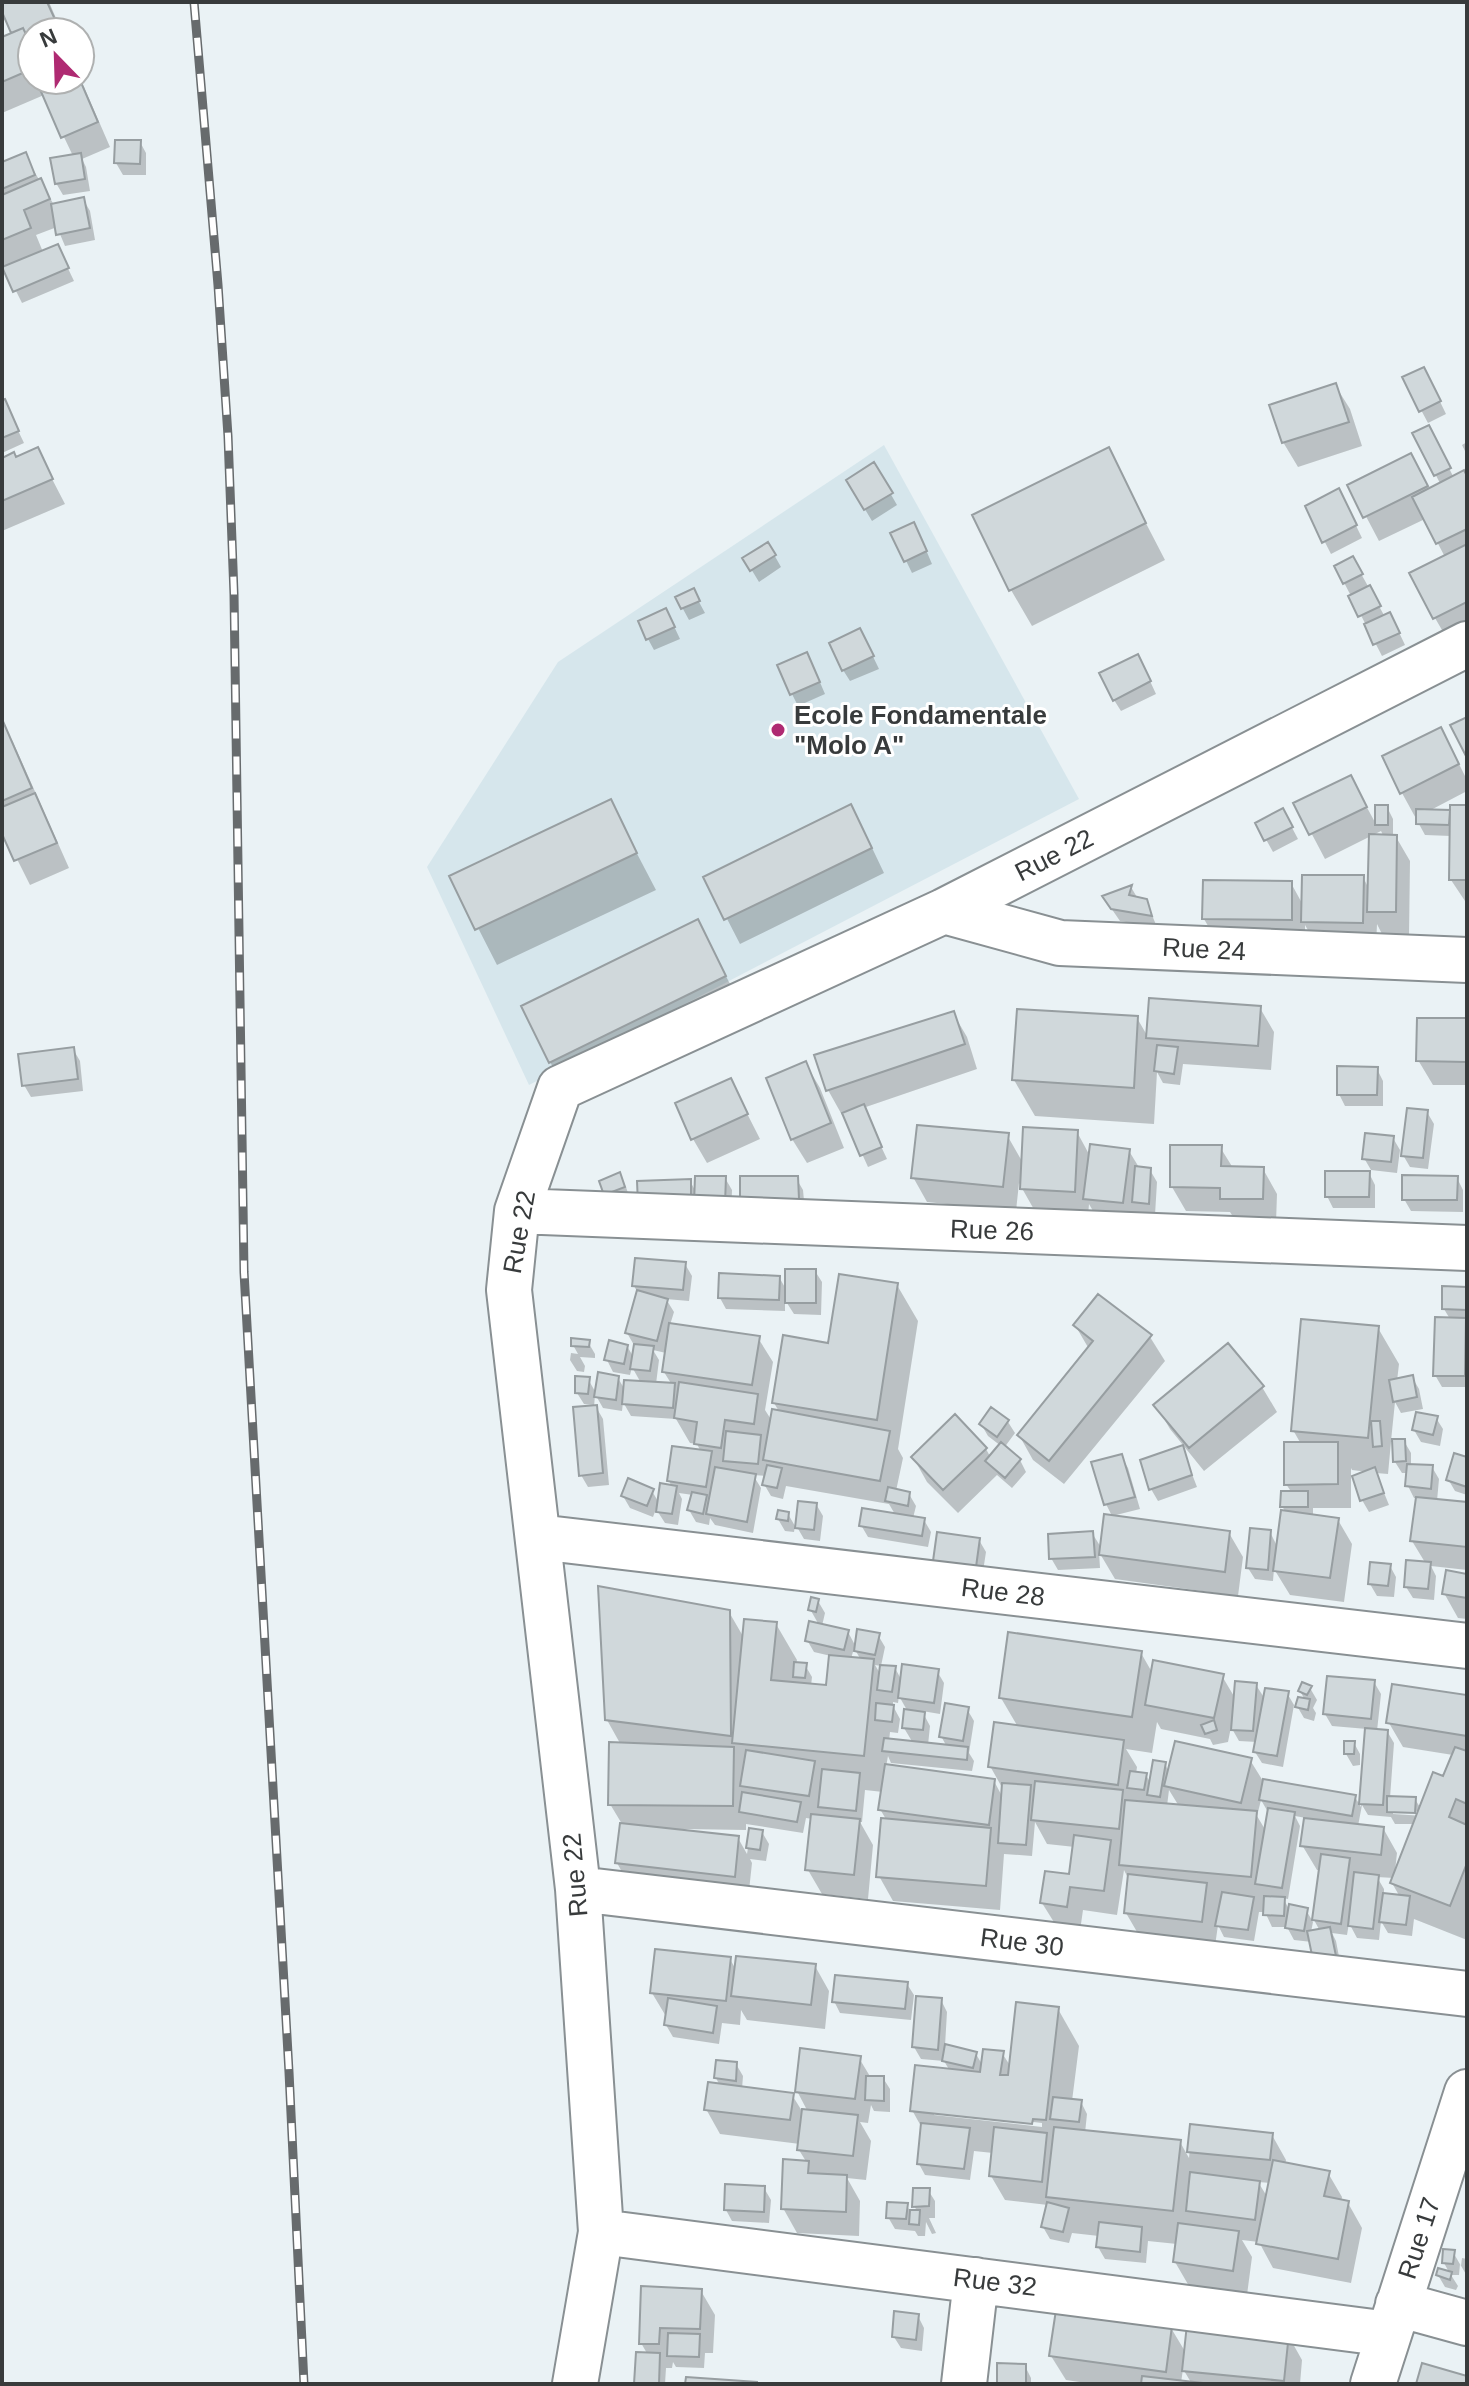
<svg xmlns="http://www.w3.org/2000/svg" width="1469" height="2386" font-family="Helvetica,sans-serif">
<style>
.built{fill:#d6e6ec}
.shadow{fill:#0003;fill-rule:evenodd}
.building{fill:#d0d8db;stroke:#979ea1;stroke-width:2}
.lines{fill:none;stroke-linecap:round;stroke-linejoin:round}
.minor-casing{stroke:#899093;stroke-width:48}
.minor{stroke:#fff;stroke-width:44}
.rail-casing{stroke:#676b6d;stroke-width:9}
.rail{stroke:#fff;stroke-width:6;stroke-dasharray:18;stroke-linecap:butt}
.poi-dot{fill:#af2a72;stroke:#fff;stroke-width:3}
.labels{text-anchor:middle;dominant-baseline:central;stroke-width:6;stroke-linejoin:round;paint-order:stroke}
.poi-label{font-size:26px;font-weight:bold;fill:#383b3c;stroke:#fff;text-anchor:start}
.street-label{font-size:26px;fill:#383b3c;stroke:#fff}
</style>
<rect width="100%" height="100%" fill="#eaf2f5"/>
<path class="built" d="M884,445L1079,799L529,1085L427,867L558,662Z"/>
<path class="shadow" d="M2,2H49L62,32H32V80H80L84,87L110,147L82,159L86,167L90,191L63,195L56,183L73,156L44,95L2,113V39L14,34Z
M140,142L146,153V175H123L116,163Z
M2,164L31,166L54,205L83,199L90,211L95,240L65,246L57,227L36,235L43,252L63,258L74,281L22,303L5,269L2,270Z
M1404,378L1430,381L1446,414L1428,423Z
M1335,385L1350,409L1362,446L1298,467L1283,442Z
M4,401L24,443L2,453V402Z
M1414,434L1434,439L1454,478L1467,479V633L1449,642L1435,618L1445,557L1425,519L1379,541L1350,486L1425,480L1430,490L1441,485Z
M1467,442V455L1462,445Z
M37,450L65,504L2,531V460L16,459Z
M1108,450L1165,560L1032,626L1011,590Z
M874,465L897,505L872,521L848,481Z
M1345,503L1362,538L1331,554L1307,507Z
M893,534L920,536L932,564L912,573Z
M768,544L781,567L759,582L745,559Z
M1336,567L1359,570L1385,617L1396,626L1405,645L1382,656Z
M693,591L705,613L689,620L677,598Z
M672,622L680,639L654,650L648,639Z
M866,642L879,669L850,681L843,670Z
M813,666L825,694L798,706L792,694Z
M1144,668L1156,694L1121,711L1114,700Z
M2,722L13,742L69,868L30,885L2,829Z
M1454,754L1467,780V791L1427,812H1451L1467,807V904L1451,880V836L1425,835L1402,793Z
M610,802L656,890L497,965L452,877Z
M1364,802L1377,826V807H1387L1393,819V837H1396L1410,861L1409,936H1383L1377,924L1376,947L1317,946L1305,925V944L1218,943L1204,919L1291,883L1303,905L1363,877L1369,889L1384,837L1381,831L1325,859L1296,804Z
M1289,822L1298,839L1273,852L1257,823Z
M864,831L884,873L740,944L706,878Z
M1131,887L1138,899L1146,901L1157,927L1120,921L1111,908Z
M698,922L745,1013L571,1098L550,1062Z
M1260,1008L1274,1032L1271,1070L1183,1064L1180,1085L1163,1083L1157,1072L1154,1124L1035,1116L1014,1080L1137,1018L1148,1037Z
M953,1013L967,1037L977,1069L863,1108L887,1159L868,1167L844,1114L842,1115L828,1090Z
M1467,1020V1085H1433L1418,1060Z
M73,1049L80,1061L83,1091L31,1097L24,1085Z
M806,1064L820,1088L844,1148L807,1163L792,1139Z
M1377,1069L1383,1081V1106H1345L1339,1094Z
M730,1080L760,1139L707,1163L693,1139Z
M1427,1112L1434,1124L1428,1169L1410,1167L1403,1155Z
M1077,1132L1090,1156L1129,1151L1140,1169L1150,1170L1157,1182L1155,1215L1100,1223L1089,1204L1088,1216L1036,1213L1019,1183L1016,1211L927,1202L913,1177L1007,1135L1023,1163Z
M1393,1138L1400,1150L1397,1173L1371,1170L1364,1158Z
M1220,1147L1233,1168L1263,1169L1277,1194L1276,1223H1237L1230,1212L1186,1211L1172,1187Z
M1369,1173L1375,1185V1208H1333L1327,1196Z
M619,1175L626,1187L630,1199L606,1195Z
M725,1178L732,1190L731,1216H647L690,1181L696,1192Z
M796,1178L803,1190L805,1211L749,1212Z
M1457,1178L1463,1190V1212L1411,1211L1404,1199Z
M685,1264L692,1276L689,1301L666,1299L674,1312L670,1325L758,1338L773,1362L765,1410L772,1421L780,1413L774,1403L829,1345L897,1285L918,1321L898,1449L903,1458L896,1491L909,1494L916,1506L913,1518L924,1520L931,1532L928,1547L868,1537L861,1525L896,1516L889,1504L786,1486L783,1499L771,1496L764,1484L766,1476L753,1475L761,1488L753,1533L715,1525L710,1518L709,1525L696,1522L689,1510L693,1495L679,1493L682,1499L678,1525L665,1523L656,1509L653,1517L630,1508L623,1496L652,1491L659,1503L672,1487L669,1481L701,1452L697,1444L690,1443L676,1419L631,1416L623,1402L622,1411L603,1408L595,1394L594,1408L596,1407L603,1419L609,1485L588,1487L581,1475L593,1405L584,1404L577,1393L588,1379L596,1393L618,1378L625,1390L641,1383L632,1367L630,1375L613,1372L607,1360L627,1346L634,1358V1345L627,1333L638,1293L634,1286ZM653,1350L666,1353L664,1372L672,1385L656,1384L659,1360Z
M815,1271L822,1282L821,1315L794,1314L785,1300V1311L726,1309L720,1298L779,1277L787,1291Z
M1467,1289V1387H1442L1435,1375L1450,1319L1444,1309Z
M1099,1296L1150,1337L1165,1361L1064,1484L1033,1460L1019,1435L1089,1349L1075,1325Z
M1378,1328L1399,1364L1397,1381L1412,1377L1419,1389L1423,1409L1401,1413L1395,1402L1391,1441H1404L1411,1453V1466L1432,1467L1439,1479L1437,1501L1467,1504V1570L1431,1566L1436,1576L1434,1600L1413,1598L1406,1587L1426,1564L1412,1541L1418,1498H1414L1408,1486L1409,1473H1402L1395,1462L1394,1442H1391L1388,1474L1376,1473L1389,1505L1369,1512L1362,1500L1368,1472L1352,1470L1351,1468V1508H1313V1516L1338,1520L1352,1544L1344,1602L1290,1595L1274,1569L1273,1581L1255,1579L1248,1568L1270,1532L1278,1548L1286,1513L1282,1506L1292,1493L1286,1484L1301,1444L1293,1430Z
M588,1342L595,1354V1358L580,1357L585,1366L584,1372L577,1371L570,1360L571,1353L578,1354L573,1345Z
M1228,1346L1262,1387L1277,1412L1204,1471L1170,1429L1156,1405Z
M991,1410L1008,1422L1015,1433L1004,1448L1020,1460L1026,1472L1012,1488L997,1475L958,1513L927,1482L913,1457L986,1449L991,1458L1001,1446L988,1436L981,1424Z
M1436,1418L1443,1429L1440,1446L1421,1442L1414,1430Z
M1182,1448L1197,1487L1158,1501L1151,1489Z
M1121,1456L1128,1468L1140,1509L1112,1516L1106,1504Z
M1467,1459V1495L1455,1491L1448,1479Z
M816,1504L823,1516L820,1541L804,1539L797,1527Z
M788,1514L795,1526L794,1532L785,1531L778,1519Z
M1092,1533L1102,1549L1229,1533L1243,1557L1238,1596L1115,1579L1099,1552L1100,1568L1058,1570L1051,1558Z
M979,1540L986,1552L982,1578L942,1572L936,1561Z
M1390,1566L1396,1577L1394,1597L1377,1596L1370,1584Z
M1467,1576V1619L1458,1618L1444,1593Z
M818,1601L825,1613L822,1626L848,1632L856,1647L878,1635L885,1647L881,1666L875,1665L881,1675L895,1668L902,1681L937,1671L944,1683L940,1714L922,1711L930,1726L928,1745L947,1747L941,1736L967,1709L974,1721L969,1753L974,1761L972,1771L891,1763L888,1756L886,1767L994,1781L1003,1798L1004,1791L990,1766L1018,1727L1001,1698L1141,1653L1153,1674L1222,1676L1235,1698L1256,1685L1265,1699L1287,1693L1294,1705L1283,1767L1262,1763L1255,1752L1257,1742L1239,1741L1231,1727L1228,1742L1213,1745L1210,1739L1161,1729L1157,1722L1152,1753L1126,1749L1137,1767L1136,1774L1146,1775L1151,1784L1165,1764L1169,1772L1250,1760L1263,1781L1355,1797L1361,1807L1367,1729L1332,1726L1325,1714L1374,1682L1381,1694L1377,1731H1387L1394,1743L1390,1798L1415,1799L1421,1809L1444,1779L1453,1755L1403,1747L1389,1723L1467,1697V1940L1414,1919L1412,1936L1388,1933L1381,1921L1379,1940L1357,1938L1349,1923L1347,1935L1332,1933L1336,1941L1341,1967L1312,1942L1294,1940L1287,1927H1272L1265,1912H1259L1254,1941L1224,1937L1218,1925L1215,1946L1140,1937L1126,1913L1129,1880L1124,1870L1117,1915L1083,1910L1080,1931L1057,1927L1042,1903L1070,1876L1075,1847L1047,1844L1035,1822L1032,1856L1004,1854L1000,1910L893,1901L879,1876L887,1821L880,1809L883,1792L865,1790L862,1822H860L873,1845L868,1899L822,1894L808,1870L813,1819L806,1818L803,1833L746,1824V1830L685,1829V1832L738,1838L747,1854L751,1830L762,1832L769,1844L766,1861L750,1859L752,1863L748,1900L631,1888L617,1863L622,1824L610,1804L621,1745L607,1720L729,1612L744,1638L776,1624L797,1660L796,1664L805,1665L812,1677L811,1686L828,1687L831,1656L814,1652L807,1640L819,1625L810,1609ZM854,1648L861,1660L851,1659ZM899,1696L908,1712L904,1728L913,1743L889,1741L890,1732L898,1733L900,1719L893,1706V1702L898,1703ZM1169,1790L1177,1803L1179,1807L1167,1806ZM1261,1800L1268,1812L1266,1831L1257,1816ZM1362,1805L1368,1815L1391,1817L1395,1824H1415L1395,1871L1397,1853L1383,1828L1358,1826ZM1393,1810L1426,1812L1425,1816L1393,1814ZM1295,1816L1306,1818L1302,1845L1317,1870H1321L1314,1920L1320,1931L1311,1932L1313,1922L1306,1910L1290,1911L1283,1898L1288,1899L1300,1826ZM1377,1877L1394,1878L1392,1883L1400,1897L1384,1895V1889Z
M1310,1688L1317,1700L1313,1708L1316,1713L1314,1721L1304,1718L1297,1706L1305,1700L1300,1691Z
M1354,1743L1360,1754V1765L1353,1766L1346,1754Z
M730,1959L736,1970L815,1966L829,1991L825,2029L747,2020L741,2010L740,2025L722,2023L719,2044L673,2037L666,2025L667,2018L652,1993Z
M907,1984L914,1995L911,2020L840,2013L834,2001Z
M941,2000L947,2012L945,2046L976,2054L983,2066L1002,2053L1011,2067L1058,2009L1079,2046L1072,2101L1081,2102L1087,2114L1085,2133L1180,2142L1189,2158L1192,2127L1272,2135L1286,2160L1285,2165L1328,2173L1342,2197L1341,2202L1348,2203L1362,2228L1351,2283L1273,2268L1259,2242L1242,2240L1252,2257L1247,2295L1189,2286L1175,2262L1177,2244L1148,2241L1146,2263L1105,2259L1098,2247L1099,2236L1072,2233L1069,2243L1050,2239L1043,2227L1048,2205L1005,2200L991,2176L993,2153L974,2151L970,2180L925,2175L919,2164L922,2128L912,2110L950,2071L944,2061L921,2059L914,2047ZM934,2111L1042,2123V2127L934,2115ZM1258,2182L1271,2183L1268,2198Z
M859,2058L871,2078H883L890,2089V2112L874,2111L871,2105L868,2123L860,2122L871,2141L866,2180L847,2178L860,2201L859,2236L797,2233L783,2208L807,2163L799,2150L800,2144L720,2134L706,2109L720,2086L716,2078L736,2064L743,2076L742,2089L792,2095L802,2111L808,2112L797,2091Z
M764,2188L771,2200L769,2223L732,2221L726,2210Z
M928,2190L935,2201V2218H929L936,2233L932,2234L926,2222L925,2236H918L915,2231L895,2229L888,2217L906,2205L911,2212H918L914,2206Z
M1453,2252L1461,2266L1462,2258L1467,2259V2276L1460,2264L1459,2275H1451L1458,2286L1456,2290L1445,2287L1438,2275L1450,2274L1444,2263Z
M701,2291L715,2315L713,2353H705L704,2368L676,2367L673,2362L672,2368H666L665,2384H636L648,2355L641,2343Z
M918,2316L924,2328L922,2351L901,2348L894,2337Z
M1171,2328L1186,2353L1288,2335L1302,2360L1300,2384H1093L1066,2380L1051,2356ZM1183,2369L1192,2384L1181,2383Z
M1025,2366L1031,2378V2384H999Z"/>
<path class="building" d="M2,2H47L58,26L43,32H32V37L28,38L23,28L11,33L2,12Z
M23,28L32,47V69L2,82V37Z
M36,80H80L98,122L61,138Z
M115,140H141L140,164L114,163Z
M26,152L35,175L2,189V162Z
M81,153L85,179L55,184L50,158Z
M41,178L50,199L24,210L31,228L2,240V195Z
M84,197L90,228L56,235L51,204Z
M58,244L69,268L13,292L2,267Z
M1424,367L1441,401L1419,412L1402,377Z
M1336,383L1349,422L1282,443L1269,405Z
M5,399L19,431L2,438V400Z
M1429,425L1451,468L1434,476L1412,433Z
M38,447L53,479L2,501V458L14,452L16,457Z
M1109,447L1146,523L1009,591L972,515Z
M1411,453L1428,486L1363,518L1347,485Z
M874,462L893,493L864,510L846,480Z
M1464,470L1467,476V529L1436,544L1412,497Z
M1339,488L1357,525L1322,543L1305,506Z
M914,522L927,551L904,562L890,533Z
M768,542L776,555L750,571L742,558Z
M1467,544V602L1433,619L1409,573Z
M1353,556L1363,574L1343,584L1334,566Z
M1370,585L1381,606L1358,617L1348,596Z
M694,588L700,601L681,609L675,597Z
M666,608L675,627L646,640L638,621Z
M1390,612L1400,633L1373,645L1364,624Z
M860,628L874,656L842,671L829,643Z
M807,652L820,682L790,695L777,665Z
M1138,654L1151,681L1113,701L1099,673Z
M1467,717V758L1450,725Z
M2,719L32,788L2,801Z
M1441,727L1459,764L1400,794L1382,756Z
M1351,775L1367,807L1309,835L1293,803Z
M35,793L57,843L14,861L2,834V807Z
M611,799L637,853L475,930L449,876Z
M851,804L872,848L724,920L703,877Z
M1375,805H1388V825H1375Z
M1450,805H1467V880H1449Z
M1283,808L1293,827L1264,841L1255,823Z
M1416,809L1450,810L1449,825L1416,824Z
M1369,834L1397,835L1396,912H1367Z
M1302,875H1364L1363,923L1301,922Z
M1203,880L1292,881V920L1202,919Z
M1132,885L1129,895L1147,899L1152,916L1111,909L1102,896Z
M698,919L726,976L549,1063L521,1006Z
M1149,998L1261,1006L1258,1046L1146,1038Z
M1017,1009L1138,1016L1134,1088L1012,1080Z
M954,1011L965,1044L826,1091L814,1055Z
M1417,1018H1467V1062L1416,1061Z
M1157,1045L1178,1047L1174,1074L1154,1071Z
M74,1047L78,1079L22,1086L18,1054Z
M806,1061L831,1123L791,1140L766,1078Z
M1337,1066L1378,1067L1377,1095H1337Z
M731,1078L748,1114L691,1140L675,1103Z
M864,1104L882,1147L860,1156L842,1113Z
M1407,1108L1428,1110L1423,1158L1401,1156Z
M917,1125L1009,1133L1003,1187L911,1178Z
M1023,1127L1078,1130L1075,1192L1020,1189Z
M1365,1133L1394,1136L1391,1162L1362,1159Z
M1090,1144L1130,1149L1123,1203L1083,1199Z
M1170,1145H1222L1221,1166L1264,1167L1263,1199H1220V1188L1170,1187Z
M1135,1166L1151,1168L1149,1204L1132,1202Z
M1325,1171H1370L1369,1197H1325Z
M620,1172L625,1187L604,1195L599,1181Z
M1402,1175L1458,1176L1457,1200H1402Z
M695,1176H726L725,1204H694Z
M740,1176H798L799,1199L740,1200Z
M691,1179V1202L638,1205L637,1181Z
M635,1258L686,1262L683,1290L632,1286Z
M785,1269H816V1303H785Z
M719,1273L780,1276L779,1300L718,1298Z
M839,1274L898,1283L877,1420L772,1403L783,1335L828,1343Z
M1442,1286L1467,1287V1310L1442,1309Z
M637,1290L668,1299L657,1341L625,1333Z
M1098,1294L1152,1335L1049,1461L1017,1435L1093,1341L1073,1325Z
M1435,1317L1466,1318L1465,1376H1433Z
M1301,1319L1379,1326L1368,1438L1291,1431Z
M669,1323L760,1336L752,1385L662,1372Z
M571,1338L590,1340L589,1347L571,1346Z
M609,1340L628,1345L624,1364L604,1360Z
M1228,1343L1264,1386L1189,1448L1153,1405Z
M634,1344L654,1346L650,1371L630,1369Z
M598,1372L619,1376L616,1400L594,1397Z
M1413,1375L1417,1397L1393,1402L1389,1380Z
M575,1376L590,1377L588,1394L575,1393Z
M624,1380L675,1383L673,1408L622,1404Z
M679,1382L758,1394L754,1424L725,1420L721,1448L694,1444L697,1422L674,1418Z
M597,1405L603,1473L579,1476L573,1407Z
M991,1407L1009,1420L997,1437L979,1424Z
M772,1409L890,1431L880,1481L763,1460Z
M1416,1412L1438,1416L1433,1435L1412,1430Z
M955,1414L987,1448L943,1490L911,1457Z
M1371,1421H1380L1382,1446L1373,1447Z
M726,1431L761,1435L758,1464L723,1461Z
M1392,1439H1405L1406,1461L1393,1462Z
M1001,1442L1021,1459L1005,1478L985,1461Z
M1284,1442H1338V1484L1284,1485Z
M1183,1445L1192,1475L1149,1490L1140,1460Z
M672,1446L712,1451L706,1487L667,1481Z
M1454,1453L1467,1457V1487L1446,1480Z
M1122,1454L1135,1497L1104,1505L1091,1462Z
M1407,1464L1433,1465L1431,1489L1405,1486Z
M767,1465L782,1468L777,1488L762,1485Z
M715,1467L756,1474L747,1522L706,1514Z
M1375,1467L1384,1493L1360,1501L1352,1476Z
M628,1478L654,1489L647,1506L621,1496Z
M660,1483L677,1486L672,1514L656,1512Z
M888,1487L910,1492L908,1506L885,1501Z
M1281,1491H1308V1507H1280Z
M692,1492L707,1495L703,1514L687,1510Z
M1416,1497L1467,1502V1547L1410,1541Z
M798,1501L817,1503L814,1530L795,1528Z
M862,1508L925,1518L922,1536L859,1526Z
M778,1510L789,1512L788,1521L776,1519Z
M1281,1510L1339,1518L1330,1578L1273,1571Z
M1104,1514L1230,1531L1225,1572L1099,1555Z
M1250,1528L1271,1530L1268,1570L1246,1568Z
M1093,1531L1095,1557L1049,1559L1048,1534Z
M937,1532L980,1538L976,1567L933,1561Z
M1406,1560L1431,1562L1428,1589L1404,1587Z
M1370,1562L1391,1564L1388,1586L1368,1584Z
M1446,1570L1467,1574V1598L1442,1594Z
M598,1586L730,1610L731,1736L605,1720Z
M811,1597L819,1599L816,1612L808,1610Z
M744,1619L777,1622L771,1680L826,1685L829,1655L874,1659L864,1756L732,1743Z
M809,1621L849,1630L844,1650L805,1641Z
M857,1629L880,1633L875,1655L854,1651Z
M1008,1632L1142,1651L1132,1717L999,1698Z
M1153,1660L1224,1674L1214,1718L1145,1705Z
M794,1662L807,1663L805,1678L793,1677Z
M902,1664L939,1669L934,1703L898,1698Z
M880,1665L896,1666L892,1692L877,1690Z
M1327,1676L1375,1680L1371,1719L1323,1714Z
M1235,1681L1257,1683L1253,1731L1231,1730Z
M1302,1682L1312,1686L1307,1695L1298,1691Z
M1392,1684L1467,1695V1736L1386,1723Z
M1265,1688L1289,1691L1277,1756L1253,1752Z
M1298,1697L1310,1699L1308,1710L1295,1707Z
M876,1703L894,1705L892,1722L875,1720Z
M945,1703L969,1707L963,1741L939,1737Z
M904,1709L925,1712L923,1730L902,1728Z
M1214,1720L1217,1730L1205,1734L1201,1725Z
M994,1722L1124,1740L1118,1785L988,1767Z
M1365,1728L1388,1730L1383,1805L1359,1804Z
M884,1738L968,1747L967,1760L882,1751Z
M1175,1741L1252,1758L1241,1803L1164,1786Z
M1344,1741H1355L1354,1754H1344Z
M609,1742L734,1747L733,1806L608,1805Z
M1455,1747L1467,1751V1804L1456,1799L1449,1817L1467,1825V1863L1450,1906L1390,1883L1433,1772L1443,1776Z
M746,1750L815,1761L809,1796L740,1786Z
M1153,1760L1166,1762L1160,1797L1147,1795Z
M885,1764L995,1779L989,1825L878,1810Z
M822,1769L860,1773L856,1811L818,1807Z
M1130,1771L1147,1773L1144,1790L1127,1788Z
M1263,1779L1356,1795L1352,1816L1259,1800Z
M1035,1781L1123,1790L1119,1829L1031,1820Z
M1002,1783L1031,1785L1026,1845L998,1843Z
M742,1792L801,1802L797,1822L739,1812Z
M1387,1796L1416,1797L1415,1813L1387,1812Z
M1125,1800L1257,1811L1251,1877L1119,1865Z
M1268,1808L1295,1812L1282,1888L1255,1884Z
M811,1814L860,1819L854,1875L805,1870Z
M881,1818L991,1828L986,1886L876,1877Z
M1304,1818L1384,1827L1381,1855L1300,1846Z
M620,1823L739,1836L735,1877L615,1863Z
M749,1828L763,1830L760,1850L746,1848Z
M1074,1835L1111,1840L1104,1891L1070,1887L1067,1907L1040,1903L1045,1871L1069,1874Z
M1321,1854L1350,1858L1341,1924L1312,1920Z
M1354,1872L1379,1875L1373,1929L1348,1926Z
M1128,1874L1207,1883L1202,1922L1124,1913Z
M1222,1892L1254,1897L1248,1930L1215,1926Z
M1383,1893L1410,1896L1406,1925L1379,1922Z
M1264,1896L1285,1897L1284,1916L1263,1915Z
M1289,1904L1308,1908L1304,1931L1285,1928Z
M1330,1927L1336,1956L1313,1960L1307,1931Z
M655,1949L731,1957L726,2001L650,1993Z
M736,1956L816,1964L811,2005L731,1996Z
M835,1975L908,1982L905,2009L832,2002Z
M916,1996L942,1998L938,2050L912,2047Z
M668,1998L717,2006L713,2033L664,2025Z
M1016,2002L1059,2007L1046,2120L1033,2119L1032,2124L910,2111L915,2065L980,2072L983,2049L1004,2051L1000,2075H1008Z
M945,2044L977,2052L973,2068L942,2061Z
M800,2048L861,2056L855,2099L795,2092Z
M716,2060L737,2062L736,2081L714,2078Z
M866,2076H884V2101L865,2100Z
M708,2082L794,2093L790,2120L704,2110Z
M1053,2097L1082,2100L1079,2122L1050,2119Z
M802,2109L858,2115L853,2156L797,2150Z
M921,2123L970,2128L964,2169L917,2164Z
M1190,2124L1273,2133L1270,2160L1187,2152Z
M994,2127L1047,2133L1042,2182L989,2176Z
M1054,2127L1181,2140L1173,2211L1046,2197Z
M783,2159L809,2161L808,2173L847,2175L846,2212L781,2209Z
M1273,2160L1330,2171L1324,2196L1349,2201L1338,2259L1256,2244Z
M1190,2172L1260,2181L1255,2220L1186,2211Z
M725,2184L765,2186L764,2212L724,2210Z
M913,2188H930L929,2206L912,2207Z
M887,2202L908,2203L906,2219L886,2218Z
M1047,2202L1069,2208L1063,2232L1041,2227Z
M910,2210H920L919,2225L909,2224Z
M1099,2222L1142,2227L1140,2252L1096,2247Z
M1178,2223L1239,2231L1233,2271L1173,2262Z
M1443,2249L1455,2250L1453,2264L1442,2263Z
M1438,2268L1452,2272L1450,2280L1436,2275Z
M641,2286L702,2289L700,2329L660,2328L659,2344H639Z
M1056,2310L1172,2326L1166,2372L1049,2356Z
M894,2311L919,2314L916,2340L892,2337Z
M1187,2324L1289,2333L1284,2381L1182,2371Z
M668,2333L700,2334L699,2357L667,2356Z
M636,2352L660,2353L659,2384H634Z
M997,2363L1026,2364V2384H997Z
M1422,2363L1467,2376V2384H1416Z
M1142,2376L1203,2383L1141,2384Z
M686,2377L757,2382V2384H685Z"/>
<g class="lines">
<defs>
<path id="minor" d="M944,911L1060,943L1467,960
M517,1211L1467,1248
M538,1537L1467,1646
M578,1889L1467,1994
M601,2232L1389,2334
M1398,2304L1467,2323
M575,2384L601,2232L578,1889L509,1290L517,1211L560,1088L944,911L1467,644
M964,2384L976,2280
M1373,2384L1467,2092"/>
</defs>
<use href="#minor" class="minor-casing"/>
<use href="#minor" class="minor"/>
<defs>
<path id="rail" d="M194,2L218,285L228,436L234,594L244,1272L289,2072L304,2384"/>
</defs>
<use href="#rail" class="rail-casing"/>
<use href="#rail" class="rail"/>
</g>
<circle class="poi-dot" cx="778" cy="730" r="8"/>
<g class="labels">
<g class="poi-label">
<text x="794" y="715">Ecole Fondamentale<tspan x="794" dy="30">"Molo A"</tspan></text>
</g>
<g class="street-label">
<text transform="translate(1054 855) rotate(-27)">Rue 22</text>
<text transform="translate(1204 949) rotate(3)">Rue 24</text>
<text transform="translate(992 1230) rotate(2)">Rue 26</text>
<text transform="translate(519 1232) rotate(-80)">Rue 22</text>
<text transform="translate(1003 1592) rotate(7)">Rue 28</text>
<text transform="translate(575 1875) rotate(-95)">Rue 22</text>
<text transform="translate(1022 1942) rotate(7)">Rue 30</text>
<text transform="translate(1419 2238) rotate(-72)">Rue 17</text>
<text transform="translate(995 2282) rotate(7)">Rue 32</text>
</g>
</g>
<rect width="1469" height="2386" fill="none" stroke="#383b3c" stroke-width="8"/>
<g transform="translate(56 56) rotate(337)"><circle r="38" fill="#ffffff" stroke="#afb1b1" stroke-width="2"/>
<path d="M0-6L14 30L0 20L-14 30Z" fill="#af2a72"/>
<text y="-12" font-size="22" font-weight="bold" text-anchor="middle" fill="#383b3c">N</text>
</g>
</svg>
